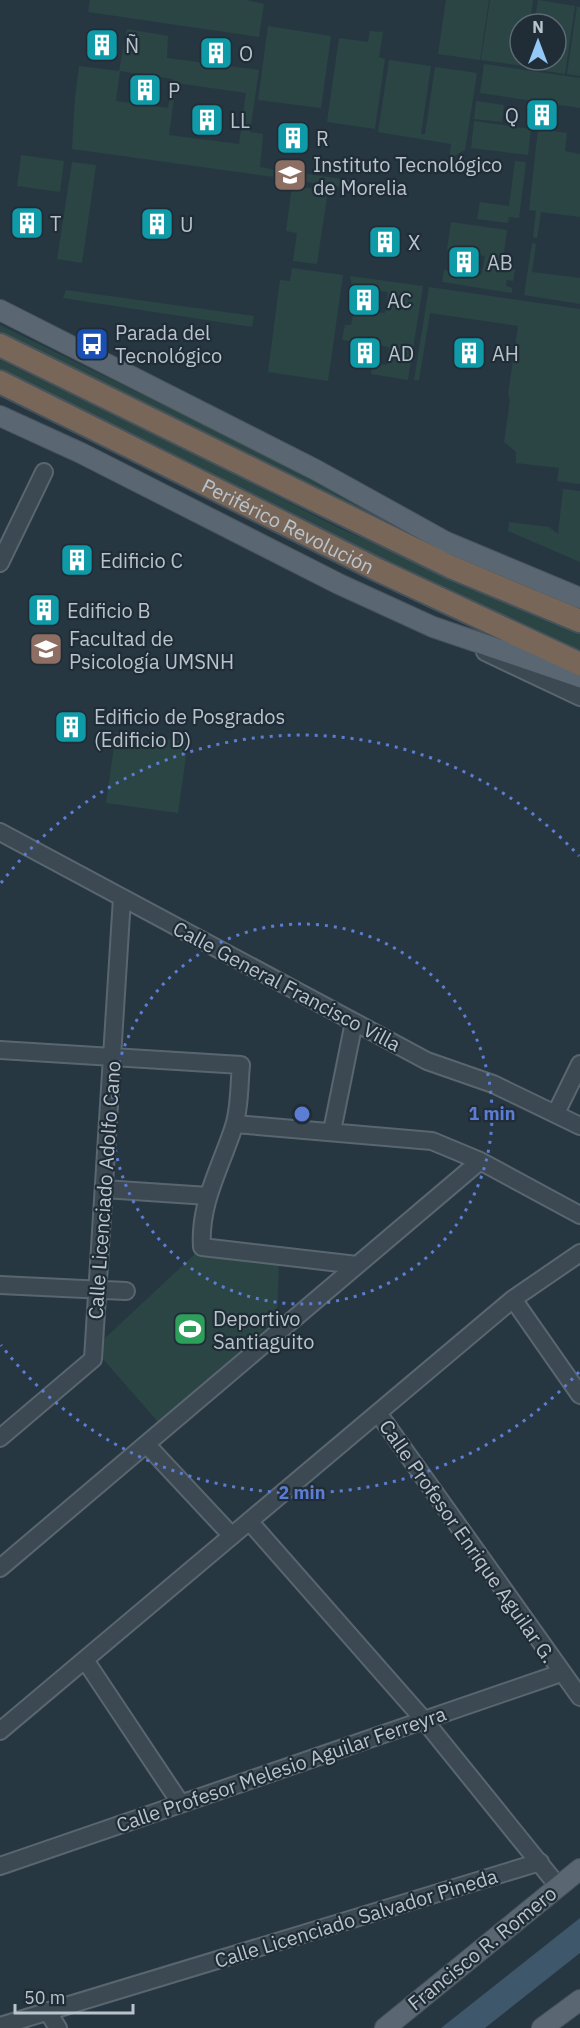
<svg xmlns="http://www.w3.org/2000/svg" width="580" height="2028" font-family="'IBM Plex Sans',sans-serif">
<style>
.green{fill:#2a4544;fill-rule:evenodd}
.water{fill:#3e576b}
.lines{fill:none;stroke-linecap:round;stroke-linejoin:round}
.minor-casing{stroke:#5a666f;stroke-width:20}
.major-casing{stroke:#48545e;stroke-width:22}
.highway-casing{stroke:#46535c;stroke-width:26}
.minor{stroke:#3c4852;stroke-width:16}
.major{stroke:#5a6772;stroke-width:20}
.highway{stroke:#786759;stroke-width:22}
.ring{fill:none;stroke:#5b7dd3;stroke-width:3;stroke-dasharray:3 6}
.labels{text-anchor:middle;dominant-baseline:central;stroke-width:4.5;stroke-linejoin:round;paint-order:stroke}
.poi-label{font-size:20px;fill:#b9c3cc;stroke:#202d37;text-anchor:start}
.street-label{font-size:20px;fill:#b9c3cc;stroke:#202d37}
.centre{fill:#5b7dd3;stroke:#202d37;stroke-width:3}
.ring-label{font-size:18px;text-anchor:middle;font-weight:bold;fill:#5b7dd3;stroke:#202d37;stroke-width:4.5;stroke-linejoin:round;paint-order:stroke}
</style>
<rect width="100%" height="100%" fill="#273742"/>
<path class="green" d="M90,0H246L264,4L259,37L88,12Z
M446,0H489L480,60L438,54Z
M490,0H533L530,24H520V60H525L524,66L481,60Z
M538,0L575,6L565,74L527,68L529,60H556V24H534Z
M577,6L580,7V76L567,74Z
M268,26L331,36L321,108L258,100Z
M127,29L168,36L167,58L259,70L250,132L263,134L260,167L275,170L274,177L72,149L75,97L79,66L119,71ZM120,71L173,79L168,108L116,101ZM176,83L246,93L239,144L169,135Z
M370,31L383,32L379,57L385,59L375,129L327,122L339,38L368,42Z
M389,60L431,66L421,134H425L435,67L477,73L465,150L449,159L451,144L378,132Z
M484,64L580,78V108L480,93Z
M476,101L504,105L502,122L474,119Z
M474,121L531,129L528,155L471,148Z
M538,129L567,133L565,151L580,154V217L541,212L537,238L533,237L536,211L529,210Z
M21,155L64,161L60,192L17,186Z
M515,161L526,162L519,218L509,217L508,223L477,219L480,202L509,206Z
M72,162L96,165L82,263L57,259Z
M293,172L350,180L349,188L292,180Z
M292,186L328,190L317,264L293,261L297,233L286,231Z
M451,222L507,230L502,267L515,269L513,281L507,280L506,286L512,288V293L442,282L444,270L481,275L485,256L447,249Z
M532,243L536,244L532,272L580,278V304L524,295Z
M292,268L343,275L328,381L268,372L280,280L290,281Z
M350,276L423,286L408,380L371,374L372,363L387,365L389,347L342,340L345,325H351L354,310L385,313L388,292L352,287Z
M429,287L580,309V484L557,481L559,468L516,463V452L504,442L510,400L508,394L518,326L430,313L419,380H414Z
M66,290L254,316L252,327L63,298Z
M0,325L282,463L431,544L0,336Z
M0,360L210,462L337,527L464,583L580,630V653L333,537L206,470L0,370Z
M563,489L580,491V562L508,531L509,522L549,527L558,534Z
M116,732L188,742L178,813L106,803Z
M196,1253L279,1260L277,1318L159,1423L103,1359V1340Z"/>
<path class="water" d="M580,1918V1953L485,2028H441Z"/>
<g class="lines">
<defs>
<path id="minor" d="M0,563L44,472
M485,652L580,697
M0,832L427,1061L493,1084L580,1126
M0,1050L241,1065C239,1085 240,1107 234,1126C221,1167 199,1203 202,1247L357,1265
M556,1113L580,1064
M235,1124L432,1141L480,1161L580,1215
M332,1131L354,1022
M104,1189L208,1196
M0,1285L126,1291
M513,1299L580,1395
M378,1413L580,1697
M0,1438L93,1359L122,898
M146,1444L232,1536
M249,1521L424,1720L558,1886
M0,1568L480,1161
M85,1660L181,1804
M0,1731L513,1299L580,1253
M0,1866L561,1673
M47,2011L58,2028
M0,2026L540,1862"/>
<path id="major" d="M0,310L316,470L446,542L580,598
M0,416L81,453L339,584L433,627L580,677
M385,2028L580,1869
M542,2028L580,2000"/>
<g id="highway">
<path d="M0,345L451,567L580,621"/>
<path id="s1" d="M0,382L378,570L580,664"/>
</g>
</defs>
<use href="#minor" class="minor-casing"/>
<use href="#major" class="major-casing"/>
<use href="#highway" class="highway-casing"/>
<use href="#minor" class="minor"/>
<use href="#major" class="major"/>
<use href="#highway" class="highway"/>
</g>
<g class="ring">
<circle cx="302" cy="1114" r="190"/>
<path d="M579 1372A379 379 0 0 1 1 1345M1 883A379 379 0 0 1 579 856"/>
</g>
<defs>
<symbol id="building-square" viewBox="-11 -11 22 22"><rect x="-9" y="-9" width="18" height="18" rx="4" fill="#0f9aa8" stroke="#202d37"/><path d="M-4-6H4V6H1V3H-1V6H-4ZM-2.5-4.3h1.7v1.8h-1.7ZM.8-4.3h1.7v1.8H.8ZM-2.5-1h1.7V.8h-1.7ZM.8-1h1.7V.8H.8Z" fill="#fff"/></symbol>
<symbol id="university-square" viewBox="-11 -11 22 22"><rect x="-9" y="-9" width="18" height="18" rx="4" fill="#8d6e63" stroke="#202d37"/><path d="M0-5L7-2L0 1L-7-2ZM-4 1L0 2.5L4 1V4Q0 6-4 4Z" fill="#fff"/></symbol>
<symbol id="bus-square" viewBox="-11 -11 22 22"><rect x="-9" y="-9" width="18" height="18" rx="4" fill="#1a4fb4" stroke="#202d37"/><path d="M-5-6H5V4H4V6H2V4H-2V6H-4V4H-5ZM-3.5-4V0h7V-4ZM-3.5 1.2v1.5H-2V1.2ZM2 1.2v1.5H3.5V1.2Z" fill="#fff"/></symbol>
<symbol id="stadium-square" viewBox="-11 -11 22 22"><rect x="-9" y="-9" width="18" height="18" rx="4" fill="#2e9e5b" stroke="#202d37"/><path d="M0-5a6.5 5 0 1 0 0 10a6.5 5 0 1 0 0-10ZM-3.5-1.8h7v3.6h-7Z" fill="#fff"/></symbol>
</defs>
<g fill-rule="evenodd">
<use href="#building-square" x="83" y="26" width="38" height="38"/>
<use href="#building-square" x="197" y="34" width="38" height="38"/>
<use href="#building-square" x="126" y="71" width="38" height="38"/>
<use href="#building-square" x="523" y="96" width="38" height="38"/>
<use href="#building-square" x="188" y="101" width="38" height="38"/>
<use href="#building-square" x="274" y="119" width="38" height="38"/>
<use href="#university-square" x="271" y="156" width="38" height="38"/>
<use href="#building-square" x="8" y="204" width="38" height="38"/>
<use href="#building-square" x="138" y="205" width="38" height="38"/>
<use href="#building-square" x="366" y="223" width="38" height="38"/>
<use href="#building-square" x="445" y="243" width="38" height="38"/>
<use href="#building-square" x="345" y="281" width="38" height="38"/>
<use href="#bus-square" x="73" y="325" width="38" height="38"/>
<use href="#building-square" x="346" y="334" width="38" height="38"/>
<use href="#building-square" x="450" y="334" width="38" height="38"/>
<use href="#building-square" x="58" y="541" width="38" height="38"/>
<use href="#building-square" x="25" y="591" width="38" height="38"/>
<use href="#university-square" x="27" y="630" width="38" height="38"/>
<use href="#building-square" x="52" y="708" width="38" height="38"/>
<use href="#stadium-square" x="171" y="1310" width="38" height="38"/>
</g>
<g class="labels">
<g class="poi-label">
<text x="125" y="45">Ñ</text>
<text x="239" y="53">O</text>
<text x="168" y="90">P</text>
<text x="519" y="115" text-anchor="end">Q</text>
<text x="230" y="120">LL</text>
<text x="316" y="138">R</text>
<text x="313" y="164">Instituto Tecnológico<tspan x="313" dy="23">de Morelia</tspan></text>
<text x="50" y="223">T</text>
<text x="180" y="224">U</text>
<text x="408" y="242">X</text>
<text x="487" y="262">AB</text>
<text x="387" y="300">AC</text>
<text x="115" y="332">Parada del<tspan x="115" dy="23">Tecnológico</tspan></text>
<text x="388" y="353">AD</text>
<text x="492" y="353">AH</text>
<text x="100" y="560">Edificio C</text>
<text x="67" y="610">Edificio B</text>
<text x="69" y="638">Facultad de<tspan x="69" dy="23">Psicología UMSNH</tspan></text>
<text x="94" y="716">Edificio de Posgrados<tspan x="94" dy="23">(Edificio D)</tspan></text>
<text x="213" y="1318">Deportivo<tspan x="213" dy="23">Santiaguito</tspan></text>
</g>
<g class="street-label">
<text stroke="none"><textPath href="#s1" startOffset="322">Periférico Revolución</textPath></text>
<text transform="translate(287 986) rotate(28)">Calle General Francisco Villa</text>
<text transform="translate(104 1190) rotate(-86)">Calle Licenciado Adolfo Cano</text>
<text transform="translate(468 1541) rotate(55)">Calle Profesor Enrique Aguilar G.</text>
<text transform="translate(281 1769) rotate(-19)">Calle Profesor Melesio Aguilar Ferreyra</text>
<text transform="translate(356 1918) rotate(-17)">Calle Licenciado Salvador Pineda</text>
<text transform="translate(482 1948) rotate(-39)">Francisco R. Romero</text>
</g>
</g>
<circle cx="302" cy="1114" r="9" class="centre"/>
<g class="ring-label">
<text x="492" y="1120">1 min</text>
<text x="302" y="1499">2 min</text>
</g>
<g transform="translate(538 42)"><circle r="28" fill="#202d37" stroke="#5d6973" stroke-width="1.5"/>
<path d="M0-4.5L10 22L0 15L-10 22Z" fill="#94c8f6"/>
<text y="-9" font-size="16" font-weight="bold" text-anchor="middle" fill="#b9c3cc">N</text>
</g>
<path d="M15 2004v9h118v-9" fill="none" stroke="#b9c3cc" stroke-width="3"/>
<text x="24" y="2004" font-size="18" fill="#b9c3cc" stroke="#202d37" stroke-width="4.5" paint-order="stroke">50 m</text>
</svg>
